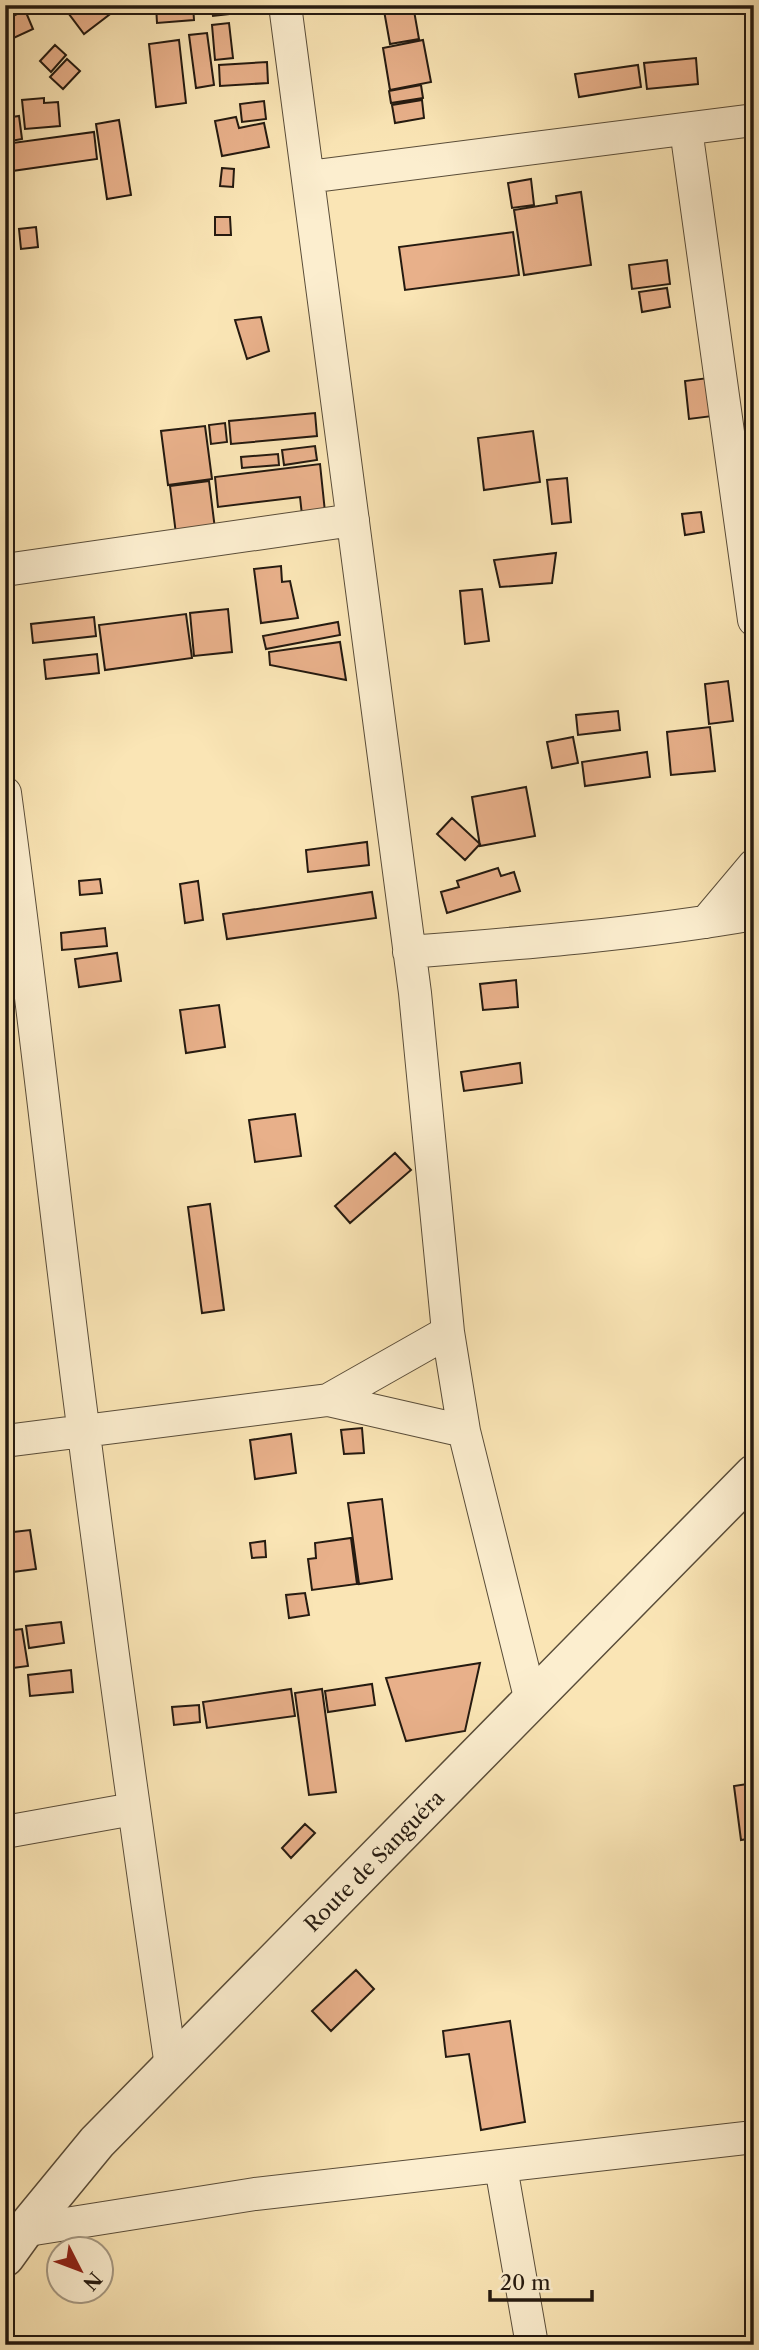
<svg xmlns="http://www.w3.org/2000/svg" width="759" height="2350" font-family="'Libre Caslon Text',serif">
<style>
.building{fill:#e8b08a;stroke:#251a10;stroke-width:2}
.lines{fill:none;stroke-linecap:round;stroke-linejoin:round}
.minor-casing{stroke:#5a4d39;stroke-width:34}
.tertiary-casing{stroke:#5a4d39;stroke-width:41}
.minor{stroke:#fceecf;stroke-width:32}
.tertiary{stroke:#fceecf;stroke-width:38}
.labels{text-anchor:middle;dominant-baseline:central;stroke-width:6;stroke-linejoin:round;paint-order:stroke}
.street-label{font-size:21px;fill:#251a10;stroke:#fceecf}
</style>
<rect width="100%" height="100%" fill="#fae5b5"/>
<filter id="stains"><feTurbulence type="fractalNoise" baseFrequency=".00286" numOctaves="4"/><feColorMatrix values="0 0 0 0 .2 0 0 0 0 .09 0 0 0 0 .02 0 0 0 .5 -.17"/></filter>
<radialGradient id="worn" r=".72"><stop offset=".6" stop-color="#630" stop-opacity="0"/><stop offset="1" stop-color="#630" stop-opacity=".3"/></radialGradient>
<path class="building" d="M64,5H122L84,34L63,6Z
M156,5H193L194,20L157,23Z
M211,5H255V11L213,16Z
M383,5H413L419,39L390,44Z
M25,10L33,29L5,42V20Z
M229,23L233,58L215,60L212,25Z
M207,33L214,85L196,88L189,35Z
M179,40L186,103L156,107L149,44Z
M423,40L431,82L390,90L383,48Z
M55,45L66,55L51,72L40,61Z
M696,58L698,84L647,89L644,63Z
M67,59L80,71L63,89L50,77Z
M267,62L268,83L220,86L219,65Z
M638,65L641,87L579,97L575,74Z
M421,85L423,98L391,103L389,91Z
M44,98V103L58,102L60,126L25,129L22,100Z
M422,100L424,118L395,123L392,105Z
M264,101L266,119L242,122L240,104Z
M19,116L22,139L5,142V118Z
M236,117L239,128L264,123L269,147L222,156L215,121Z
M119,120L131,195L107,199L96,124Z
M94,132L97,159L5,172V144Z
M222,168L234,169L233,187L220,186Z
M531,179L534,205L512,208L508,183Z
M581,192L591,265L524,275L514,210L557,203L556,196Z
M215,217H230L231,235H215Z
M36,227L38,247L21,249L19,229Z
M513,232L519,275L405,290L399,247Z
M667,260L670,284L632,289L629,265Z
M667,288L670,307L642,312L639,292Z
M261,317L269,351L247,359L235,320Z
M708,378L713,416L689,419L685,381Z
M315,413L317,436L231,444L229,421Z
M225,423L227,442L211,444L209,425Z
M205,426L212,479L168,485L161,431Z
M533,431L540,482L484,490L478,438Z
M315,446L317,460L284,465L282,450Z
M278,454L279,465L242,468L241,457Z
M320,464L325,512L302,515L300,497L218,507L215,477Z
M567,478L571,522L552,524L547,480Z
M209,481L215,529L176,534L170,486Z
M701,512L704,532L685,535L682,514Z
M556,553L552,583L500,587L494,560Z
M281,566L282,582L290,581L298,618L261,623L254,569Z
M482,589L489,641L465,644L460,591Z
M228,609L232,652L194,656L190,613Z
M186,614L192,658L105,670L99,625Z
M94,617L96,636L33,643L31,624Z
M338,622L340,635L266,649L263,636Z
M340,642L346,680L270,665L269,652Z
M97,654L99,673L46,679L44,660Z
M728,681L733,721L709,724L705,684Z
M618,711L620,730L578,735L576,715Z
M710,727L715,771L671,775L667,732Z
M573,737L578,763L552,768L547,742Z
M647,752L650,777L585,786L582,762Z
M526,787L535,836L480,846L472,797Z
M452,818L480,844L465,860L437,834Z
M367,842L369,865L308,872L306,850Z
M498,868L501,876L514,872L520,891L447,913L441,892L459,887L457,881Z
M100,879L102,893L80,895L79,881Z
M198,881L203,920L185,923L180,884Z
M372,892L376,918L227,939L223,914Z
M105,928L107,946L62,950L61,933Z
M117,953L121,981L79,987L75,959Z
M516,980L518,1007L483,1010L480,984Z
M219,1005L225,1047L186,1053L180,1010Z
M520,1063L522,1083L464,1091L461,1072Z
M295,1114L301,1156L255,1162L249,1120Z
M395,1153L411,1170L350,1223L335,1206Z
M210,1204L224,1310L202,1313L188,1207Z
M362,1428L364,1453L344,1454L341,1430Z
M291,1434L296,1473L255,1479L250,1440Z
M382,1499L392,1579L359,1584L348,1503Z
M30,1530L36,1569L5,1573V1533Z
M351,1538L357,1584L312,1590L308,1559L316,1558L315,1543Z
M265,1541L266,1557L252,1558L250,1543Z
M305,1593L309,1615L289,1618L286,1595Z
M61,1622L64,1643L29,1648L26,1626Z
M22,1629L28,1666L5,1669V1631Z
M480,1663L465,1731L406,1741L386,1678Z
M71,1670L73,1692L30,1696L28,1675Z
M372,1684L375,1705L328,1712L325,1691Z
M291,1689L295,1716L207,1728L203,1702Z
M322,1689L336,1792L309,1795L295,1693Z
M199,1705L200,1722L174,1725L172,1707Z
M754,1783V1838L741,1840L734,1786Z
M305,1824L315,1833L291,1858L282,1848Z
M356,1970L374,1989L331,2031L312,2011Z
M510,2021L525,2122L481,2130L469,2054L446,2057L443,2031Z"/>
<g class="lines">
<defs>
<path id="minor" d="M285,5L415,993L448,1332L464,1431L531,1701
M686,129L754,620
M308,177L754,120
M5,570L353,520
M5,793C34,1006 56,1220 84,1434C111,1645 140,1856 171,2066
M706,922L754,865
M409,952C524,943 640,934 754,914
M328,1400L448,1332
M5,1441L328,1400L464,1431
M5,1832L133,1809
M501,2167L532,2345
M9,2233L255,2194L754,2137"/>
<g id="tertiary">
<path id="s1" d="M5,2257L23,2232L97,2142L754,1474"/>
</g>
</defs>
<use href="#minor" class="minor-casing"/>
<use href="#tertiary" class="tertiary-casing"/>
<use href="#minor" class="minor"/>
<use href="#tertiary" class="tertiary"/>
</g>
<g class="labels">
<g class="street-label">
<text stroke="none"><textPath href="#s1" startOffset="542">Route de Sanguéra</textPath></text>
</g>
</g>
<rect width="759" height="2350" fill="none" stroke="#fae5b5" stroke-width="28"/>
<rect x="7" y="7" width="745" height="2336" fill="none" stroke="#251a10" stroke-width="3.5"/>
<rect x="14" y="14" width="731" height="2322" fill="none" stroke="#251a10" stroke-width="2"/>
<g transform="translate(80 2270) rotate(132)"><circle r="33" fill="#fceecf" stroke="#a69983" stroke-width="2"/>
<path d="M0-5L12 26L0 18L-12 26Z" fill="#8f2418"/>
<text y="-10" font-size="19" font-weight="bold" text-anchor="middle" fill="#251a10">N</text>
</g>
<path d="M490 2290v10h102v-10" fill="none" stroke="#251a10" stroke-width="3.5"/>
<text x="500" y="2290" font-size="21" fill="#251a10" stroke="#fceecf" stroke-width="5" paint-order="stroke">20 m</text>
<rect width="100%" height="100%" filter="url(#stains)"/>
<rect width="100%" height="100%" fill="url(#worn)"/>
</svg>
